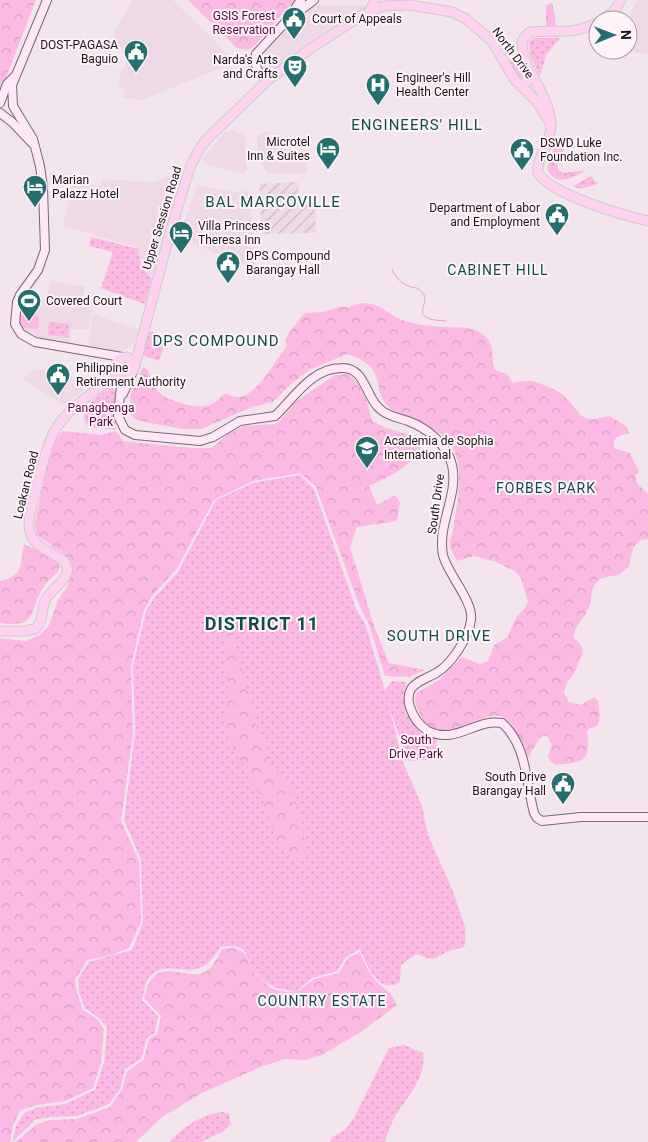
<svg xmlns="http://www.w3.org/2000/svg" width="648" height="1142" font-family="Roboto,sans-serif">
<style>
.built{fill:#efd9e6}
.industrial{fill:url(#industrial-furrows)}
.grass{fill:url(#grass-dots)}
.forest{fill:url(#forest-crowns)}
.garden{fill:#fbb9e4}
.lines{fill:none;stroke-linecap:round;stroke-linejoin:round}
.stream{stroke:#ef9cd4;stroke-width:1}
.secondary-casing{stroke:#766971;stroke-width:10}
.primary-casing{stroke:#cdcccc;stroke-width:11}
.secondary{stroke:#fee8f7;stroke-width:8}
.primary{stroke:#fdd2ee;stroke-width:9}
.labels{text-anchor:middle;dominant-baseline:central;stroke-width:4;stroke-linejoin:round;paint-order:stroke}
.park-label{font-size:12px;fill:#530942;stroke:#fff3fa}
.poi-label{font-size:12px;fill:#1b1619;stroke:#fff3fa;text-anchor:start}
.street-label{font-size:12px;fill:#1b1619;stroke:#fff3fa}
.neighbourhood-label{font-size:14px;letter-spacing:1px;fill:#0e4d4b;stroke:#fff3fa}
.quarter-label{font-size:15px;letter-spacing:1px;fill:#0e4d4b;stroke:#fff3fa}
.district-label{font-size:18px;font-weight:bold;letter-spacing:1px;fill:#0e4d4b;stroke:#fff3fa}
</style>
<defs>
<pattern id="industrial-furrows" width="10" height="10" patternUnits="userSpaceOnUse" patternTransform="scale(1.25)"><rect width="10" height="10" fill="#efd9e6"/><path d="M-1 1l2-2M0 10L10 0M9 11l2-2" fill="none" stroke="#ccbac5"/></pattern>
<pattern id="grass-dots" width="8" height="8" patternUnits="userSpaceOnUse" patternTransform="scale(1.25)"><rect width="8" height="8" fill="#fbb9e4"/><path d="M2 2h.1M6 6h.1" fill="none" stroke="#d79ec3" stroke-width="1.8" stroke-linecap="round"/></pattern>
<pattern id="forest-crowns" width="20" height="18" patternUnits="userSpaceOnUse" patternTransform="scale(1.25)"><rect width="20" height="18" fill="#fbb9e4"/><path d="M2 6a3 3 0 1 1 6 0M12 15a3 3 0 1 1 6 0" fill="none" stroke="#d79ec3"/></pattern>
</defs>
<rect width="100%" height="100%" fill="#f3e5ee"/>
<path class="built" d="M131,0H173L236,62L142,100L123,98L125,90L119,86L120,71L125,68L127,54L114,39L115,30L131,3Z
M637,0H648V54L614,50H628V20Z
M319,5H368L303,47L268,73L262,66V57L299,16L309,8Z
M235,130L243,135L245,139L247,168L246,171L243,174L207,165L202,160L224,132Z
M266,131L289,153L306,154L307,174H268L258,157L257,136Z
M180,171L177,189L152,277L144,269L139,260V248L63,226L72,184L84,186V183L102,186V179L154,182Z
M197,185L233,192L250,191L255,269L179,238Z
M50,280L85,287L83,299L93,303L88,330L71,329L70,344L45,341L20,328L18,314L26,295L41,303L47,294Z
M93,314L139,330L134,343L127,349L122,352L88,345Z
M35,369L70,375L83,391L74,397L67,407L22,379Z"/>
<path class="industrial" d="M298,182L299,203L315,202L316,233L262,234L259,184Z"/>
<path class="grass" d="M533,38H560L546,55L540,76L530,54L529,42Z
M518,53L524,77L522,82L508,61Z
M591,176L598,184L580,189L573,186Z
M91,237L139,249C138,262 142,269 152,278L145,304L101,288L113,252L89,246Z
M49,322L69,324L68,337L48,335Z
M149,331L167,337L159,361L142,355Z
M111,388H114C119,401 113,416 116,430L89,427C73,413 99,394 111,388Z
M300,475L314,489L356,609L366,626L385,691L392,681L406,682L403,696L407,714L416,728L422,734L437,740L433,759L408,761L389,707L403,762L422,806L428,835L452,889L465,927V944L464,947C458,949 452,949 447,952C430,960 435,961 416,954L401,965L400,982C379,996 366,964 360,949L346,957L337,971L312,978L297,991C281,991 267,986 256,973C243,955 250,942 220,947C197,992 167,951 147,980C144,985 144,994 142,1000L158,1016L155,1033L147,1038L141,1059L125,1069L120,1089L109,1104L77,1116L50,1117L35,1120L12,1142L16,1126L24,1113L36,1108L65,1104L95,1090L104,1063L107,1027L98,1017L85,1008L79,992L78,979L89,962L132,950L143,923L141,860L124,820L135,733L133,666L146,611L154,598L178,572L216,500L253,483Z
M404,1045L423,1053C427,1078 405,1099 393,1120C390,1127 387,1135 385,1142H330L332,1137L345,1130L354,1118L389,1048Z
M222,1112L229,1114L231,1124L222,1132L201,1142H169C183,1128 201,1114 222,1112Z"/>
<path class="forest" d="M0,0H36L0,93Z
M188,0H295L254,46L248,50L237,48Z
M552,3L555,16L556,27H546V5Z
M556,141H568L557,165L559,171L565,173L586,170C574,178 554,188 547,168Z
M362,303C382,303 390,317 408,322C419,325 431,326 443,327C457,328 471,325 484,335C496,345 490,358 495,370L507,374L513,383C519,382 528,380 533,381C539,383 557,390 562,394C583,413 577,425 610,416L627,427L629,433L617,437L614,441V448L630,453L639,472L635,476L637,483L648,494V539L640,540L633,548L629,566L619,575C611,577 603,575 597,582C589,591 593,598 589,607C585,619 573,626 574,638L582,646L583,652L574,674L567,682L564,692L569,702L581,705L594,697L598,700C599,709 602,720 596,727L591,728L587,731C591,762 585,762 556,765L550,761L548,755L552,746L548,737L543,735L539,739L527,760C522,748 515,722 502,717C480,709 438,752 420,715C416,707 414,701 416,693L439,680L462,657L480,664L488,661L494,645L507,638L517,616L524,609L528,602L521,578L515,571L496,562L474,556L457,561C455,556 450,549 450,544C450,539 452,534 453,529C457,506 465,467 452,447C434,418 404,424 386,404C378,395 380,387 376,376C372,364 359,358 347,354L309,370L290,385L273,402L252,407L201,429H182L156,424L136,420L129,413L131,393L143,367L148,370C150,376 152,383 155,388C164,401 196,410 210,405C216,403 221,396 226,393C230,395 233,397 238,397C257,397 276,359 287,346L285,341C290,330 297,322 305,313L324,312L339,307H349Z
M347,374C363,384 368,403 372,421L386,428L406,434L422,444C414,466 389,477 369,486L377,505L395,495L400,502L397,521L357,527L350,547L375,629L389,663L425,670L409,677L385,676L369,624L360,607L316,487L300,473L253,481L214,500L176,570L152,596L144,610L131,666L133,733L121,821L139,861L141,922L129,948L109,956L87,960L75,980L77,992L83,1010L97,1019L104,1029L101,1062L93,1088L65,1101L36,1105L20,1110L13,1126L10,1142H0V638L26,641L40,635L49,625L58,600L68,585L72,569L64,554L37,535L35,523L51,446L63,431L101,435L116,431L123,441L191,448H212L228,434L244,426L274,424L280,421L295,402L317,387L335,375Z
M24,544L50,557L59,564V570C55,576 49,579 45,585C27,610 41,628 0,623V581C26,575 19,564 24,544Z
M229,625L232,627L234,645L251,702L254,721L267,747L273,767L288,780L296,802L307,851L304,857L299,859L273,844V829L263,807L264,799L249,782L247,765L239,760L226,732L228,679L224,659L225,627Z
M235,948L244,953L256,974L272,989L286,992L298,991L314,979L339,973L348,958L360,952C364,963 370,975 379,984C390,994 390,990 397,1005L361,1032L322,1055L305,1060L284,1059L258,1068L202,1093L162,1117L136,1142H16L37,1124L50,1120L77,1119L110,1107L122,1090L127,1072L144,1059L149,1039L157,1034L161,1016L144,998C146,994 146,987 149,983C163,957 191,985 209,969C215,964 218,955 222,949Z"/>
<path class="garden" d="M26,314L39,316L38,329L20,328V315Z"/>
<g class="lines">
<path class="stream" d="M392,269C395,279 407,288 417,288C429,295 424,302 422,313C428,321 437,320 446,321"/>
<defs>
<path id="secondary" d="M47,0L12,85L13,106L33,139L40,166L43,188L45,250L38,270L20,295L17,302L15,324L21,334L35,342L122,357
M295,12H298L314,0
M267,81C259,73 253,66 256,54L295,12L296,7L301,0
M0,103L7,84L14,77
M0,113L12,122L32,143
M122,375L118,416L125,430L135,435L200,441L213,437L240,421L275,416C293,399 312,368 341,368C366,367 365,397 380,409C387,416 399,418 408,421C427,428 447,444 452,465C459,495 437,524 443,555C447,573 474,602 471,620C469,637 451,665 436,673C428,678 416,681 411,689C408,694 408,702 410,707C413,717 420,726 428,731C456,745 476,718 502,723C527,745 526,783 534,813L537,818L542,821L581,817H648
M123,394L133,371"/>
<path id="primary" d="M369,11L374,4V0
M602,20L615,10L621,0
M598,22C572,36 557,29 530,32C526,35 522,39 522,44C523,64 541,87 547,106C551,116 552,127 549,137C546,149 536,160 538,173C552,195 622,215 648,221
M521,86L526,83L527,81L525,63
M134,367L132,360L126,357L119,359L116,365L117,371L123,375L130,374L134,369L169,236L190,167L200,148L207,139L267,81L307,51L359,17L369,11L384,6L411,5L452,12L466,19L492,41L514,79L538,103L551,125
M0,631H25L35,629C44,621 41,611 45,601C49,590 70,580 67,567C63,554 37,551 31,535C26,521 32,507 35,494C40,475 45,449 54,432C68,406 97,390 120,374"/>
</defs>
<use href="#secondary" class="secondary-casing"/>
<use href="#primary" class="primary-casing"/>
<use href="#secondary" class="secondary"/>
<use href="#primary" class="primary"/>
</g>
<defs>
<symbol id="civic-pin" viewBox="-11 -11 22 30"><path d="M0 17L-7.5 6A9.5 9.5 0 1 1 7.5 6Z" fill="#236f6d" stroke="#fff3fa"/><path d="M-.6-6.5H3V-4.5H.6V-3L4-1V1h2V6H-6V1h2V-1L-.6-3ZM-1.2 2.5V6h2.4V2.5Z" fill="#fff"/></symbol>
<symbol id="theatre-pin" viewBox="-11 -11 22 30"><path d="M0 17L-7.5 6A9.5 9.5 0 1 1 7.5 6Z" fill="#236f6d" stroke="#fff3fa"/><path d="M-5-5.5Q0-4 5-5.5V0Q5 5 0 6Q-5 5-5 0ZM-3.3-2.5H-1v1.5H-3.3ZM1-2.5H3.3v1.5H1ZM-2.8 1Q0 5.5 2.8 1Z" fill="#fff"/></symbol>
<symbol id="hospital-pin" viewBox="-11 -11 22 30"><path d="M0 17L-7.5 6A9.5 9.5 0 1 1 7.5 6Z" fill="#236f6d" stroke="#fff3fa"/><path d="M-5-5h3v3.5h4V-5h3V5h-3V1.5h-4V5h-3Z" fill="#fff"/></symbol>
<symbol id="hotel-pin" viewBox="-11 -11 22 30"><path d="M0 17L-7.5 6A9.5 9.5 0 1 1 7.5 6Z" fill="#236f6d" stroke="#fff3fa"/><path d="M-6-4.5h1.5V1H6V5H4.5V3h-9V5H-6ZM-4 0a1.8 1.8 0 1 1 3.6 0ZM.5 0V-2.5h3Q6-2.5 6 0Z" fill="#fff"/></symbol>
<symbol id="stadium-pin" viewBox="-11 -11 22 30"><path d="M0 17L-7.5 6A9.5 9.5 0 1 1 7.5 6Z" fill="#236f6d" stroke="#fff3fa"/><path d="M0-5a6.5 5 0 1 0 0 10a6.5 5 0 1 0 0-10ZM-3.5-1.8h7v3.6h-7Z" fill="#fff"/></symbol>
<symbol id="school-pin" viewBox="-11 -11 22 30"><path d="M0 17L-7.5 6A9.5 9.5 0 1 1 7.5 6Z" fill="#236f6d" stroke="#fff3fa"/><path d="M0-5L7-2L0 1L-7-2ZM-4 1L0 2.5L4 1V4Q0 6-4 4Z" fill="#fff"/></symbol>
</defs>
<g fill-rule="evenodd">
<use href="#civic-pin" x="280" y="5" width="28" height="38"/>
<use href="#civic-pin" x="122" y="38" width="28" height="38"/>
<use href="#theatre-pin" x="281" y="53" width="28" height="38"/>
<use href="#hospital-pin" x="364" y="71" width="28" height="38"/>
<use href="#hotel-pin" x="314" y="135" width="28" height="38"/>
<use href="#civic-pin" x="508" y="136" width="28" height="38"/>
<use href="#hotel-pin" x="21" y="173" width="28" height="38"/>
<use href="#civic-pin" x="543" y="201" width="28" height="38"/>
<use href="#hotel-pin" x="167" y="219" width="28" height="38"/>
<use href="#civic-pin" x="214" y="249" width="28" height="38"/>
<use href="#stadium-pin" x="15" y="287" width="28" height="38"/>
<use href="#civic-pin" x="44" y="361" width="28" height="38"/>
<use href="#school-pin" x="353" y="434" width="28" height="38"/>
<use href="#civic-pin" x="549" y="770" width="28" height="38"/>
</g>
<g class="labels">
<g class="park-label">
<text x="244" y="16">GSIS Forest<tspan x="244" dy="14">Reservation</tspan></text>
<text x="101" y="408">Panagbenga<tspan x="101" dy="14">Park</tspan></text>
<text x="416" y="740">South<tspan x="416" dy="14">Drive Park</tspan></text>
</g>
<g class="poi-label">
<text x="312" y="19">Court of Appeals</text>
<text x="118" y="45" text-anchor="end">DOST-PAGASA<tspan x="118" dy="14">Baguio</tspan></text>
<text x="278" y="60" text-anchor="end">Narda's Arts<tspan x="278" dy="14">and Crafts</tspan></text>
<text x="396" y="78">Engineer's Hill<tspan x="396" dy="14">Health Center</tspan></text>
<text x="310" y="142" text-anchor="end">Microtel<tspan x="310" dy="14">Inn &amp; Suites</tspan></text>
<text x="540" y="143">DSWD Luke<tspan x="540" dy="14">Foundation Inc.</tspan></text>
<text x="52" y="180">Marian<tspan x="52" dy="14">Palazz Hotel</tspan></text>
<text x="540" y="208" text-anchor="end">Department of Labor<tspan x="540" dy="14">and Employment</tspan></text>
<text x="198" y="226">Villa Princess<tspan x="198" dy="14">Theresa Inn</tspan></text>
<text x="246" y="256">DPS Compound<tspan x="246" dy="14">Barangay Hall</tspan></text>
<text x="46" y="301">Covered Court</text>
<text x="76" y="368">Philippine<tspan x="76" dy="14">Retirement Authority</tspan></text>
<text x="384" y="441">Academia de Sophia<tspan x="384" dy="14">International</tspan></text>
<text x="546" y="777" text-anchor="end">South Drive<tspan x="546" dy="14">Barangay Hall</tspan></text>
</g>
<g class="street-label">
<text transform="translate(513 53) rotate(53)">North Drive</text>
<text transform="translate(162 218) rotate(-73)">Upper Session Road</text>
<text transform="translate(26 485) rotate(-76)">Loakan Road</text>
<text transform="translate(436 504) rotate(-82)">South Drive</text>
</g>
<g class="neighbourhood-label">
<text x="498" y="270">CABINET HILL</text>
<text x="546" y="488">FORBES PARK</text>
<text x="322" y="1001">COUNTRY ESTATE</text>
</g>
<g class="quarter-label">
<text x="417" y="125">ENGINEERS' HILL</text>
<text x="273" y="202">BAL MARCOVILLE</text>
<text x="216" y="341">DPS COMPOUND</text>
<text x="439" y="636">SOUTH DRIVE</text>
</g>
<g class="district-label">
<text x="262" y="623">DISTRICT 11</text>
</g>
</g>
<g transform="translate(613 35) rotate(89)"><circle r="24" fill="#fff3fa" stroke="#a49ba0"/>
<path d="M0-4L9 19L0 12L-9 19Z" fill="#236f6d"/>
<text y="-8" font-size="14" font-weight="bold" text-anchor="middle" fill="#1b1619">N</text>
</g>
</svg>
